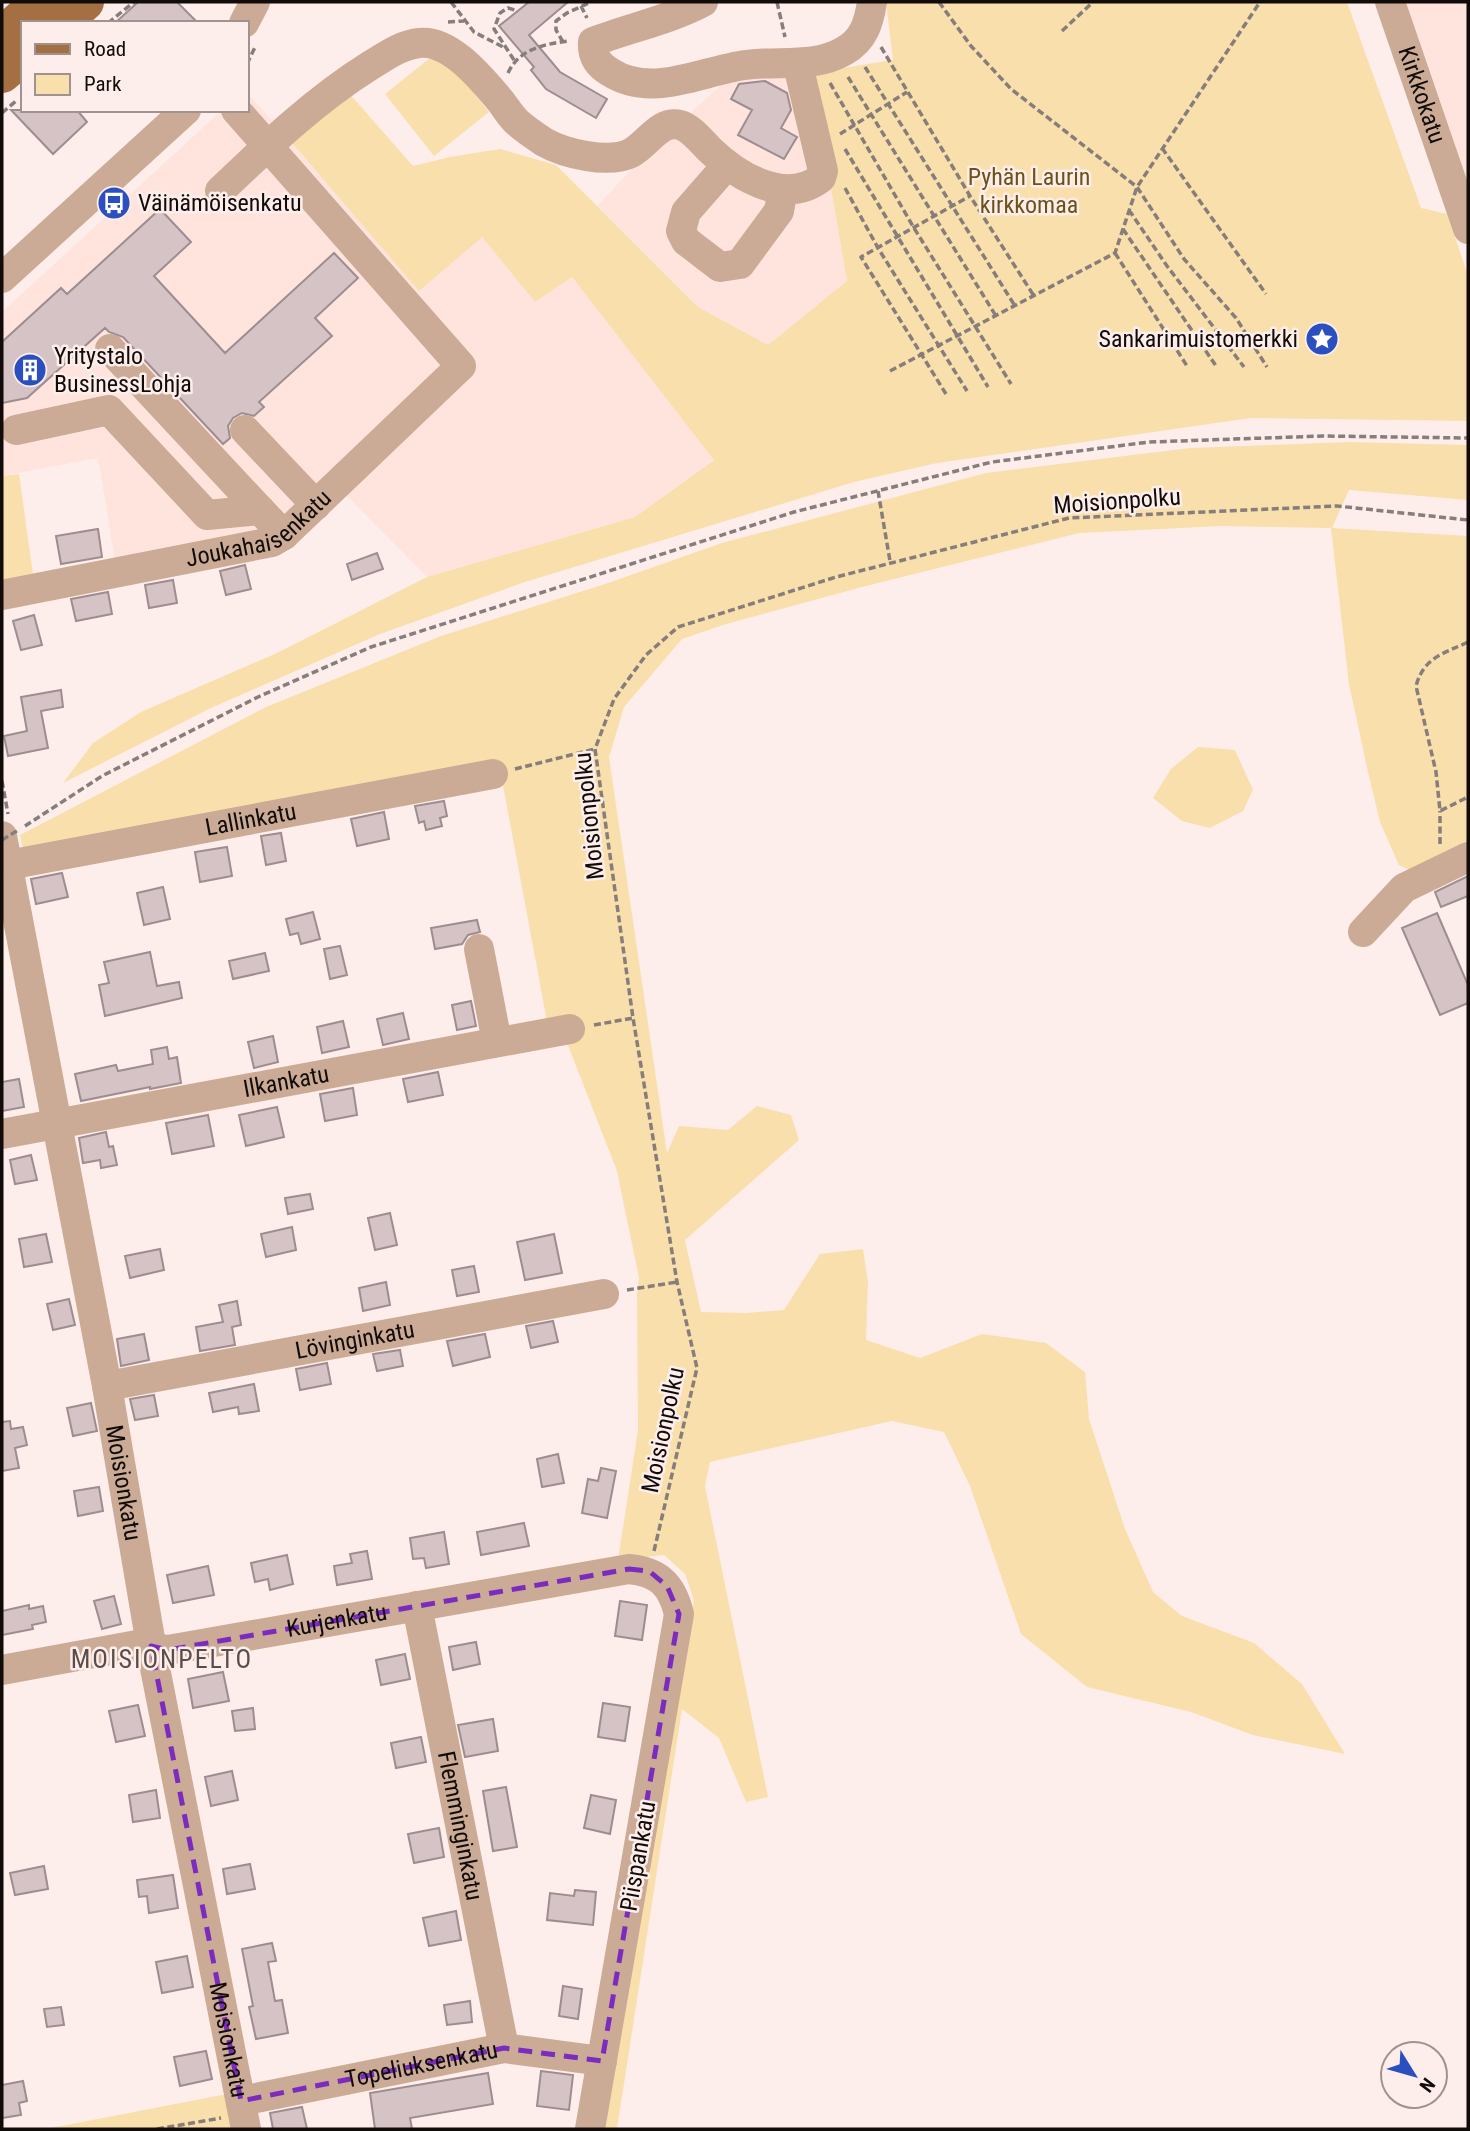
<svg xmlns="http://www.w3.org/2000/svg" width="1470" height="2131" font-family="'Roboto Condensed',sans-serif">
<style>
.built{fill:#ffe4de}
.green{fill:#f9dfab}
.building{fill:#d5c3c6;stroke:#9e8d90;stroke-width:2}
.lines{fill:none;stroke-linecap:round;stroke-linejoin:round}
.path{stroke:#877d7b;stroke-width:3.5;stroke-dasharray:7 3.5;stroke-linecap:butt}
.minor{stroke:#cbab95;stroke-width:30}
.major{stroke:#a56f44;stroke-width:38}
.path-bridge{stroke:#877d7b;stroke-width:3.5;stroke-dasharray:7 3.5;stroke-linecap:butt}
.marked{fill:none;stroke:#7b2cbf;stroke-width:5;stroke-dasharray:14 9;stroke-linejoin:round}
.labels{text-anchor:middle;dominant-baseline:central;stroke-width:5;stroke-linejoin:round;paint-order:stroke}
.street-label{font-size:24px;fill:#110b0a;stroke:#fdeeeb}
.park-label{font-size:24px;fill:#6d5217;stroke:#fdeeeb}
.poi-label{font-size:24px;fill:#110b0a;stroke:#fdeeeb;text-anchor:start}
.neighbourhood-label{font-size:26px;letter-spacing:2px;fill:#5a4c48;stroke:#fdeeeb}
</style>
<rect width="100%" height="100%" fill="#fdeeeb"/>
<path class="built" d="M1405,2H1468V183Z
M737,70L811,73L847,282L768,345L698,307L597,206L649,151Z
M247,93L288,138L482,237L535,302L571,276L714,459L635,517L427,577L334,483L282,529L116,567L98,458L2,476V312L222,110H247Z"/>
<path class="green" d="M886,2H1347L1421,208L1447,214L1468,275V421L1251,418L937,463L854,482L525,582L380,634L211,708L63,783L93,743L141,712L277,653L427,577L635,517L714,460L572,277L535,302L482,237L419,291L288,138L348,92L413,166L450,157L500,149L556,165L698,307L768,345L847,281L811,73L893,60Z
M435,54L445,57L489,112L434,156L385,94Z
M1351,442L1468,445V500L1349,490L1332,528L1468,536V847L1418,874L1399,865L1380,822L1368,772L1349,684L1331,528L1221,526L1079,533L862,587L726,624L682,639L624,707L609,757L667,1153L679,1126L728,1130L757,1106L791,1115L799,1140L685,1240L701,1312L746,1313L784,1310L820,1254L863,1249L868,1282L866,1340L920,1358L982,1334L1046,1343L1085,1372L1089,1419L1125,1529L1153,1592L1182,1616L1254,1643L1302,1684L1345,1754L1253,1735L1191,1712L1087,1687L1021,1634L970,1486L944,1432L892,1421L710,1462L705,1486L768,1797L746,1802L719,1738L682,1709L617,2129H605L694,1600L685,1574L664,1555L618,1560L638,1430L637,1294L639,1278L617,1171L566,1040L548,1027L502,780L23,849L20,835L266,707L441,636L608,583L722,543L986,473L1190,448Z
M19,474L34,582L2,588V476Z
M1198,747L1235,750L1253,790L1243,811L1210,828L1182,821L1153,798L1171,769Z
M227,2094L234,2129H46Z"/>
<path class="building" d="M138,2H177L198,23H115Z
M529,2H568L529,35L560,72L607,99L596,118L546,89L531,70L534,67L499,26Z
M765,81L787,93L791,110L781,128L797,137L784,159L738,135L752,110L731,99L739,84Z
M11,110H77L87,122L53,154Z
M160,209L191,242L154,276L225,353L334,253L358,278L315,318L332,336L259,402L264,407L254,416L242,413L233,418L228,426L230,438L223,444L123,337L109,332L105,328L27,398L2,403V342L61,288L67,294Z
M98,529L102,557L61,564L56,536Z
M377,553L383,569L352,580L347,564Z
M245,565L251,589L226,595L220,571Z
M173,580L177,603L149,608L145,585Z
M108,592L112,614L76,621L71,599Z
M34,615L42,645L21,650L13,621Z
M61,690L63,707L41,711L48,748L8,756L4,736L27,731L21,697Z
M444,801L447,816L440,818L442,826L426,830L424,821L419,823L415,806Z
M384,812L389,839L357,846L351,819Z
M281,833L286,861L266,865L261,836Z
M227,847L232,876L200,882L195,852Z
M62,873L68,897L36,904L31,879Z
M1468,876V896L1441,907L1435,892Z
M163,887L170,919L144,925L137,893Z
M313,912L320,939L301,944L298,933L290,935L286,919Z
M1437,913L1468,985V1003L1440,1015L1402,928Z
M477,920L480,932L468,935L462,944L435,949L431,928Z
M340,946L347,975L330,979L324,949Z
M150,952L157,986L179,982L182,998L105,1016L99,985L109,983L104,962Z
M265,953L269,971L233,979L229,961Z
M471,1001L476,1026L457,1030L452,1005Z
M403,1013L409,1039L383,1045L377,1019Z
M343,1021L349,1047L322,1053L317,1027Z
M273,1036L278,1062L254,1068L248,1042Z
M167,1047L169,1059L177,1057L181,1083L150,1089V1087L81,1101L75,1074L116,1065L118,1071L153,1064L151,1050Z
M438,1072L443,1095L408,1102L403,1079Z
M19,1079L24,1107L2,1111V1082Z
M353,1088L357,1115L325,1121L320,1094Z
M277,1107L284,1137L246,1146L239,1115Z
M208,1115L214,1146L172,1154L166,1123Z
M106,1132L109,1147L113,1146L117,1165L101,1168L100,1160L83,1163L79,1138Z
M31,1155L37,1180L15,1184L10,1160Z
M310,1194L313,1209L288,1214L285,1198Z
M390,1213L397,1245L375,1250L368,1218Z
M292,1227L296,1250L266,1257L261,1234Z
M46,1234L52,1262L24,1267L19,1239Z
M554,1234L562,1273L525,1280L517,1242Z
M160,1249L164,1270L130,1278L125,1256Z
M474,1266L479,1292L457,1296L452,1270Z
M386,1282L390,1305L363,1311L359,1288Z
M69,1299L75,1325L53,1330L47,1304Z
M237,1301L241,1325L232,1327L235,1345L200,1351L196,1327L223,1322L219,1305Z
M553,1321L558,1342L531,1348L526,1326Z
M144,1334L149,1360L121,1366L117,1339Z
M485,1334L490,1357L453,1366L447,1341Z
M400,1350L403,1366L377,1371L373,1354Z
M327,1363L331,1384L300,1390L296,1369Z
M254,1384L259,1411L239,1414L238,1407L213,1412L209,1393Z
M154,1395L158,1416L135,1420L130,1399Z
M91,1403L97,1431L73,1436L67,1408Z
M10,1421L11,1429L23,1427L27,1445L15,1448L19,1468L2,1471V1422Z
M558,1454L564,1483L542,1487L537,1459Z
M601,1468L616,1471L607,1518L582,1513L588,1479L598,1481Z
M99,1487L103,1511L78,1516L74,1491Z
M524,1523L529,1546L481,1555L477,1532Z
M444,1532L449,1564L426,1568L424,1558L413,1559L410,1538Z
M367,1551L372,1579L337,1585L334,1566L352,1563L350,1554Z
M287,1555L293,1584L270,1590L268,1579L255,1582L251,1563Z
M208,1566L214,1595L173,1603L167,1575Z
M114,1596L121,1624L102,1629L94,1601Z
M620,1601L647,1605L642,1640L615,1636Z
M29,1605V1609L43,1606L46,1622L32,1625L33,1629L2,1635V1611Z
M476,1642L480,1664L453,1670L449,1647Z
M405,1654L410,1679L381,1685L376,1660Z
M223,1672L229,1701L193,1708L188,1679Z
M603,1703L630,1707L625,1741L598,1737Z
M138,1705L145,1736L116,1742L109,1711Z
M253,1708L255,1729L235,1731L232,1711Z
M493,1719L498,1751L465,1757L458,1725Z
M421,1737L426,1762L396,1768L391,1743Z
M232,1771L238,1800L211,1806L205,1777Z
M506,1787L517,1847L493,1851L483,1791Z
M156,1790L160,1818L133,1822L129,1795Z
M591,1795L616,1800L610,1834L584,1828Z
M439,1828L444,1857L414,1863L408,1834Z
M250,1864L255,1889L227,1894L223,1869Z
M44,1866L48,1889L15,1895L10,1873Z
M173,1875L178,1908L149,1913L147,1896L139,1897L137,1880Z
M575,1890L596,1892L593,1925L547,1920L550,1893L574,1896Z
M456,1911L461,1940L429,1946L423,1918Z
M272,1943L276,1961L268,1962L275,2001L282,2000L288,2033L256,2039L249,2007L253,2006L242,1949Z
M187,1956L193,1987L162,1993L156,1962Z
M563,1986L582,1989L578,2019L559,2016Z
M470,2001L472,2022L447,2025L444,2005Z
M61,2007L64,2025L47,2027L44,2009Z
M206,2051L212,2079L180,2086L174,2057Z
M541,2071L573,2075L569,2110L537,2106Z
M488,2073L493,2104L410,2118L412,2129H375L370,2093Z
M23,2081L27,2101L19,2103L21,2115L2,2118V2085Z
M302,2107L307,2129H273L270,2113Z"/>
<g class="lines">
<path class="path" d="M451,2L474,32L507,49
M777,2L785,37
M939,2L971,46L1011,89L1137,187L1184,259L1236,318L1267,367
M581,6L587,18
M448,22L464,21
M108,23L134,2
M1062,31L1093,2
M563,42L556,30V21L567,13L591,2
M881,47L970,196L1034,296
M514,60L494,29L500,13L508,8L518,11
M247,64L256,45
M865,67L1015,306
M508,73C519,49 544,44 569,41
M848,77L996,316
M830,83L914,228L1011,384
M2,113L16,101
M840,134L907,92
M1162,148L1266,294
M845,149L988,387
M845,188L878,248L967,391
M1129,210L1167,266L1244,367
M1123,229L1216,366
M1115,253L1187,366
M890,371L1115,253L1137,187L1260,2
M946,394L861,257L970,196
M878,491L890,561
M1468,642C1443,654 1424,657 1416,686L1436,772L1440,811L1468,797
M515,769L595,749
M2,781L8,814
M25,826L102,776L258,697L371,647L794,512L992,462L1149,442L1323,436L1468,438
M1440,844V811
M594,1025L633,1018
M627,1290L677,1282
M654,1551L697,1368L677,1282L633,1018L595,749L614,699L646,655L678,627L836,577L1069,518L1337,506L1468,520
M157,2129L221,2118"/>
<g class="minor">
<path d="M703,2C669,20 629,28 593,42C592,56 598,65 610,72C652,99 701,71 745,65C779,60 813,69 844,51C864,40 869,22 872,2"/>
<path id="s1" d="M1390,2L1468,229"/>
<path d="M244,23L255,2"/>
<path d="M727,165L686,212L681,231L686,241L720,267L740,264L779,211L783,189"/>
<path d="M220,191C267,146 315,100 371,65C386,56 401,45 419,43C449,39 480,77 498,98C505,106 510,116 518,123C526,130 535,136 544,142C565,154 609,164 631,153C648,144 659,120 680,125C691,128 701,141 709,149C737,176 785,206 821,178L823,171L798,65"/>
<path d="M2,278L186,110"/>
<path d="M110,349L260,510"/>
<path d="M16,430L109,410L207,515L260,510L284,535"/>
<path d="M245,430L316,505"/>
<path id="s2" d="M2,595L272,542L284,535L461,366L236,110"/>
<path id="s3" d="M2,836L107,1386L155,1668L246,2129"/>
<path id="s4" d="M8,865L493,774"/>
<path d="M1363,932L1404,888L1468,857"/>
<path d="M479,949L497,1042"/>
<path id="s5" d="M2,1134L570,1029"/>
<path id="s6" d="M107,1386L604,1294"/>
<path id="s7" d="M417,1606L504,2048"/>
<path id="s8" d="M2,1670L137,1645L168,1650L629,1569C659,1572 672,1585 679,1614L590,2129"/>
<path id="s9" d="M241,2101L504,2048L602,2061"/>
</g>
<path class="major" d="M61,23L85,2
M2,36L40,2
M2,74L23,56"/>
<path class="path-bridge" d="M2,840L20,829"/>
</g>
<path class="marked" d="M629,1569L649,1571L667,1586L679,1614L602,2061L504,2048L241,2101L151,1646L168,1650Z"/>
<defs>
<symbol id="bus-disc" viewBox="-11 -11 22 22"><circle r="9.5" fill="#2b4fbe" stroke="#fdeeeb"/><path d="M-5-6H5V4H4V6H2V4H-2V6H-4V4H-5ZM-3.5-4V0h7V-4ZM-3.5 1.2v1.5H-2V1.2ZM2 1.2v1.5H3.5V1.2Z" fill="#fff"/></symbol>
<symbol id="sight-disc" viewBox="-11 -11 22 22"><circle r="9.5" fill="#2b4fbe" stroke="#fdeeeb"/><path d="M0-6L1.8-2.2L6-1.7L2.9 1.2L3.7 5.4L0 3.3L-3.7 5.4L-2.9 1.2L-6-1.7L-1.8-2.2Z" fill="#fff"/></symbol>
<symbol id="building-disc" viewBox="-11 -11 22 22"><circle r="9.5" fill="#2b4fbe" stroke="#fdeeeb"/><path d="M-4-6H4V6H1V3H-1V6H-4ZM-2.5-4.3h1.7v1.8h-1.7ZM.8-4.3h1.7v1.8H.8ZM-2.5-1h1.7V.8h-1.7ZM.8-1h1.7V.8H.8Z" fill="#fff"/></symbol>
</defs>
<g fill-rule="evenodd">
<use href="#bus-disc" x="95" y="184" width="38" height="38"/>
<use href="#sight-disc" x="1303" y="320" width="38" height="38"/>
<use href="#building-disc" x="11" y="351" width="38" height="38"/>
</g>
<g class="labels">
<g class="street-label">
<text stroke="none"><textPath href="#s1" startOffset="98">Kirkkokatu</textPath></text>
<text transform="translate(1117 501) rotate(-4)">Moisionpolku</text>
<text stroke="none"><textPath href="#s2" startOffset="268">Joukahaisenkatu</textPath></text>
<text transform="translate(589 816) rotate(-96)">Moisionpolku</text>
<text stroke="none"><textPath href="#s4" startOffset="247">Lallinkatu</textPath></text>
<text stroke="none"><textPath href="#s5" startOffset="289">Ilkankatu</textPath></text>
<text stroke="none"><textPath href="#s6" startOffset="252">Lövinginkatu</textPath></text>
<text transform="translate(663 1430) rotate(-78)">Moisionpolku</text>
<text stroke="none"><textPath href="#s3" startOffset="658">Moisionkatu</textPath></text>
<text stroke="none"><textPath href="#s8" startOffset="340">Kurjenkatu</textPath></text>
<text stroke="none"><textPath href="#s7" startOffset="224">Flemminginkatu</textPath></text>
<text transform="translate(638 1856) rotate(-80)">Piispankatu</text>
<text stroke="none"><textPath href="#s3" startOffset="1225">Moisionkatu</textPath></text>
<text stroke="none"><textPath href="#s9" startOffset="184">Topeliuksenkatu</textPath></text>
</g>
<g class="park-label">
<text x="1029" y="177">Pyhän Laurin<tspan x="1029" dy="28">kirkkomaa</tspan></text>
</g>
<g class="poi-label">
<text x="138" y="203">Väinämöisenkatu</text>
<text x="1298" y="339" text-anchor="end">Sankarimuistomerkki</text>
<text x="54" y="356">Yritystalo<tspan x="54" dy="28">BusinessLohja</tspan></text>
</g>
<g class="neighbourhood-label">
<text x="162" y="1659">MOISIONPELTO</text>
</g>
</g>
<rect width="1470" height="2131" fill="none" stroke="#110b0a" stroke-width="7"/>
<rect x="21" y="21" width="228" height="91" fill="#fdeeeb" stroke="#9f9391" stroke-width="2"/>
<rect x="35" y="44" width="35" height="10" fill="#a56f44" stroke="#9f9391" stroke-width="2"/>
<text x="84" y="56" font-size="21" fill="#110b0a">Road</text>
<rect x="35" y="74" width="35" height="21" fill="#f9dfab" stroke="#9f9391" stroke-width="2"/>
<text x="84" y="91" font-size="21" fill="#110b0a">Park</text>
<g transform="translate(1414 2075) rotate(127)"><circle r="33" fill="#fdeeeb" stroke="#9f9391" stroke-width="2"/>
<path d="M0-5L12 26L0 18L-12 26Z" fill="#2b4fbe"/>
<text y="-10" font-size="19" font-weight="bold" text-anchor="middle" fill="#110b0a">N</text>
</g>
</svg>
